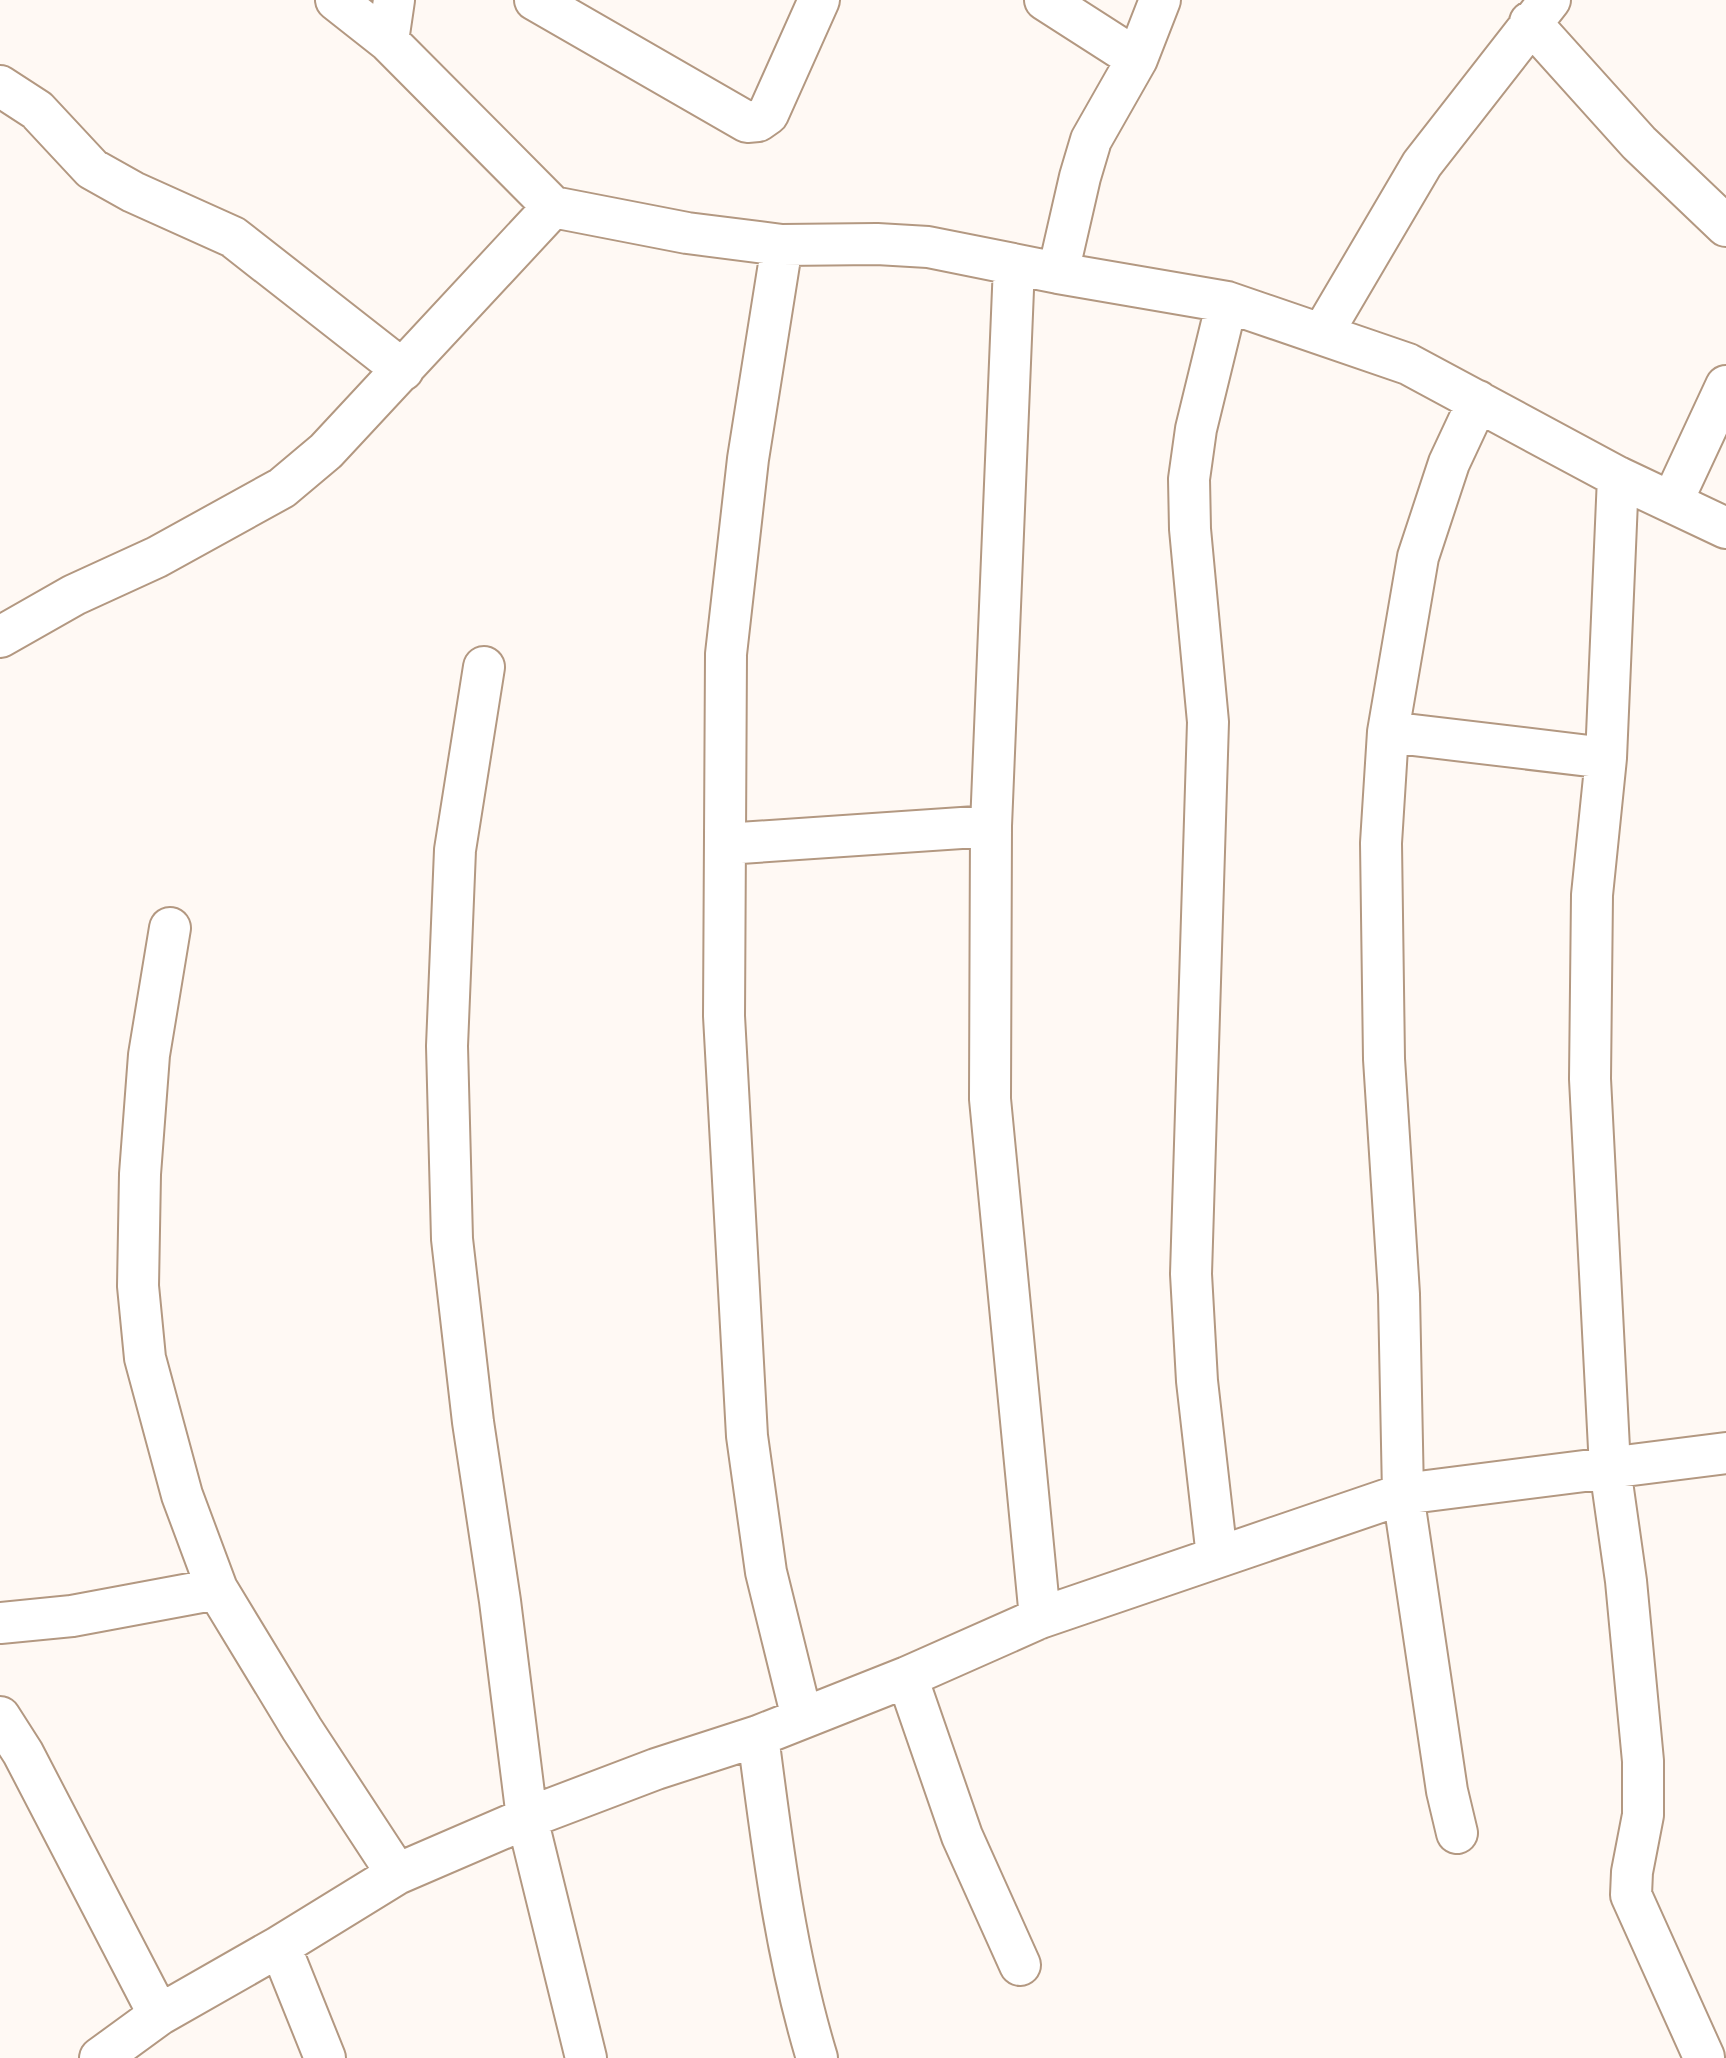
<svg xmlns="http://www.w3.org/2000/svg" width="1726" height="2058" font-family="'Space Grotesk',sans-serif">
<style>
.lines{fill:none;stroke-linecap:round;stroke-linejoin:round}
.minor-casing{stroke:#b39881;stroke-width:44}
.minor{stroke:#fff;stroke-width:40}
</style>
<rect width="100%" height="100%" fill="#fff9f4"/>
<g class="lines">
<defs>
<path id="minor" d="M336,0L388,41L553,207L687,233L782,245L877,244L928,247L1058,273L1227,302L1408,364L1618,477L1726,528
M535,0L747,122L758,121L768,114L819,0
M1045,0L1137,59
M1530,22L1639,143L1726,226
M388,41L394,0
M0,86L37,110L92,169L133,192L233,237L403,370
M782,245L748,459L726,654L724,1016L747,1436L766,1572L802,1718
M1014,265L991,826L990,1099L1040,1618
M1058,273L1080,177L1091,140L1137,59L1160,0
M1322,334L1422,164L1550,0
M1618,477L1606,758L1592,895L1590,1079L1610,1468L1626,1581L1643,1761V1815L1632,1872L1631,1895L1704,2057
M1672,502L1726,386
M0,637L74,595L157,557L282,488L326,451L553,207
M484,667L455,850L447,1046L452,1239L473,1422L500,1601L527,1818L586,2058
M1388,732L1606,758
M725,844L991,826
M170,928L149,1055L140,1174L138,1286L145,1358L182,1495L217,1589L302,1729L397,1874
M1217,1557L1197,1381L1191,1274L1208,722L1190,529L1189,479L1196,429L1227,302
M0,1623L72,1616L217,1589
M907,1677L962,1836L1020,1965
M0,1717L23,1753L159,2015
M758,1736C772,1844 785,1953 817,2058
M1457,1833L1447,1791L1403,1494L1399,1294L1384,1059L1381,843L1388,732L1418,557L1449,463L1478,401
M280,1946L325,2058
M100,2058L159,2015L280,1946L397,1874L527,1818L656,1769L758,1736L907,1677L1040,1618L1403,1494L1726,1453"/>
</defs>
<use href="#minor" class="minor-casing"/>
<use href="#minor" class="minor"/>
</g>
</svg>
